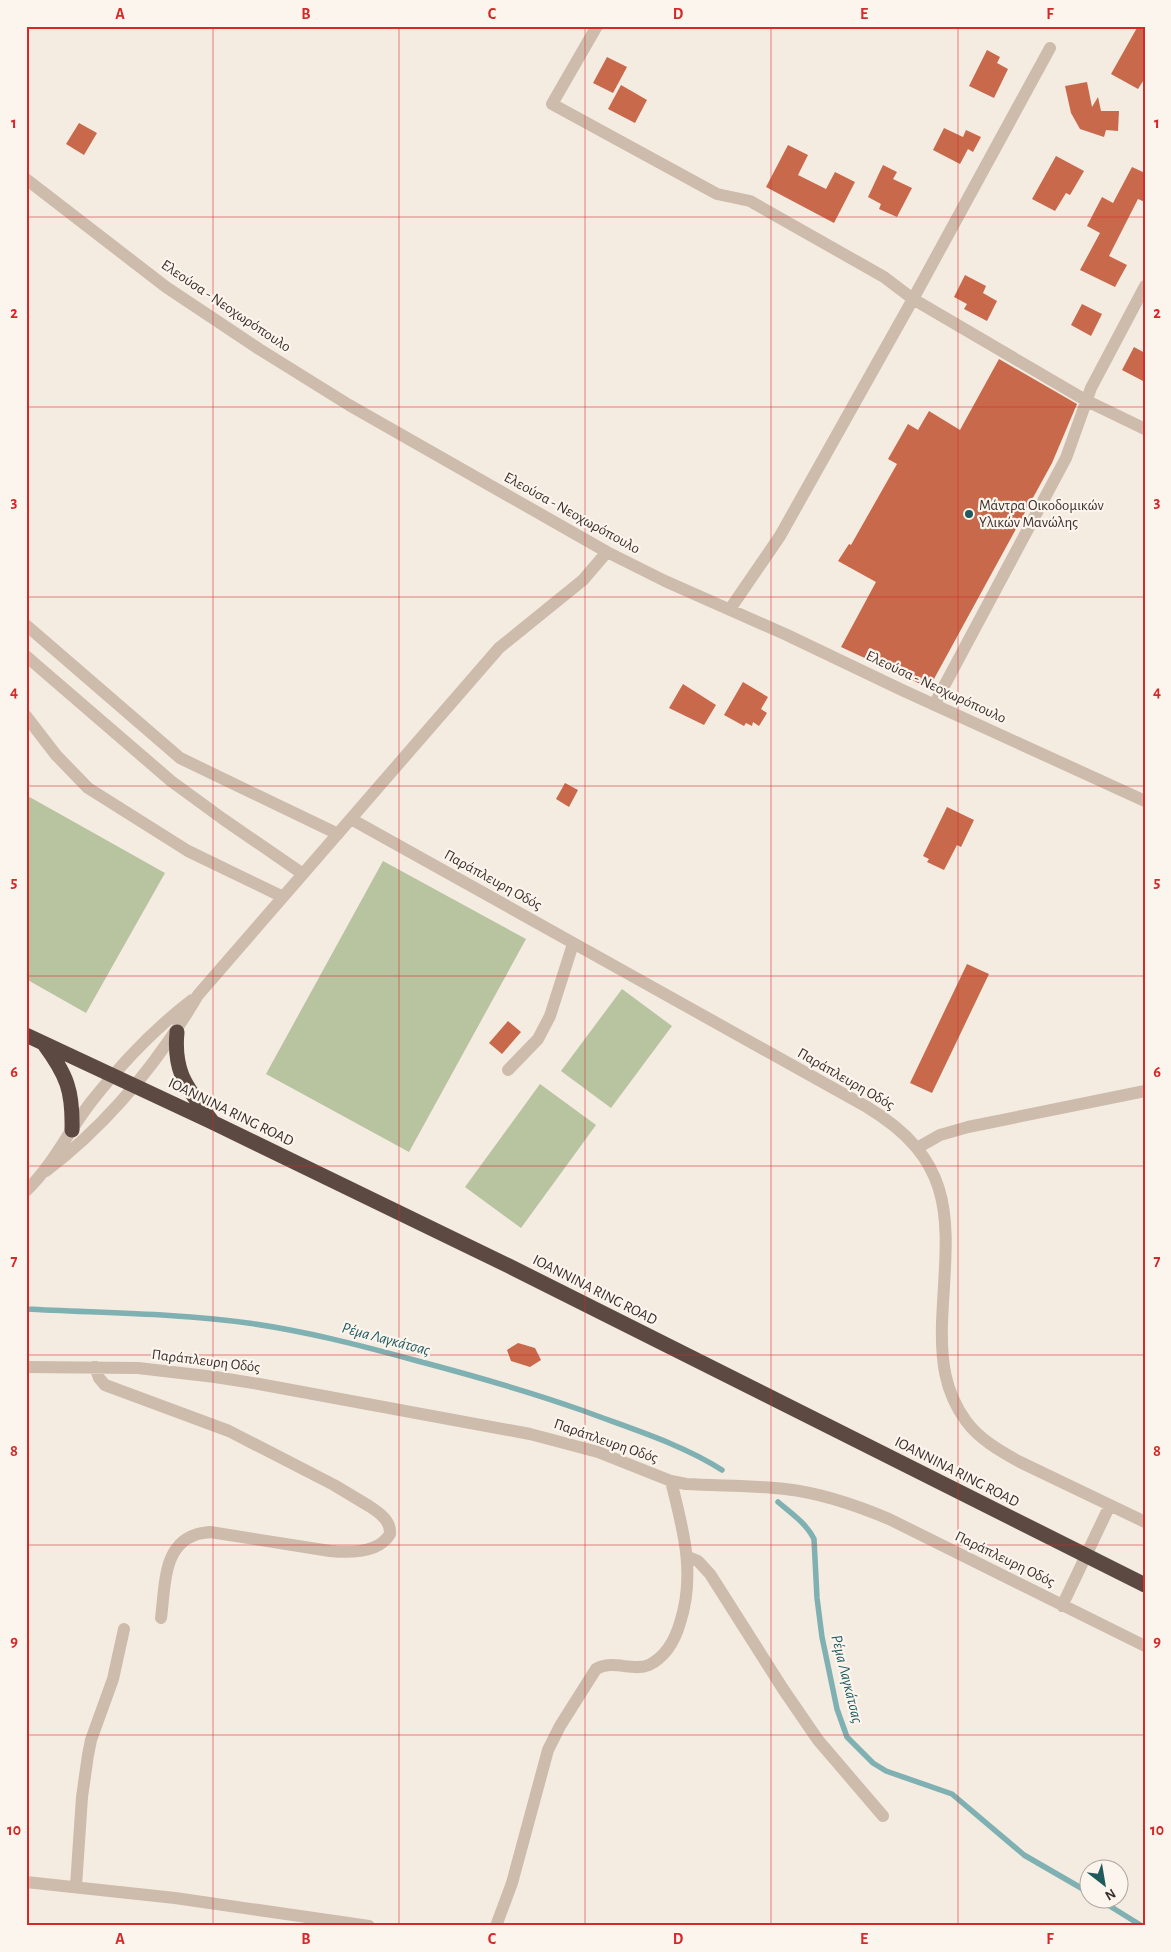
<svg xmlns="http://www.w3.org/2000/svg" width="1171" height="1952" font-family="'Alegreya Sans',sans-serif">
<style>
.green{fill:#b8c4a0}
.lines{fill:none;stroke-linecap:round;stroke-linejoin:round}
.stream{stroke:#7fb0b2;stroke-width:5.5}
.building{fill:#c8694b}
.minor{stroke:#cdbbac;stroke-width:12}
.highway{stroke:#5c4a42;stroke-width:15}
.grid{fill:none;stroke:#d62828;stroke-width:1;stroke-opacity:0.55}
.poi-dot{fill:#1f5a5e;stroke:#fbf5ee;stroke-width:2}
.labels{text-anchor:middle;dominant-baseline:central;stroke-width:4.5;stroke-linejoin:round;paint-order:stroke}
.street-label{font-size:15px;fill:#3b302b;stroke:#fbf5ee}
.poi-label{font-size:15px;fill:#3b302b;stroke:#fbf5ee;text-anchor:start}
.water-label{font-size:16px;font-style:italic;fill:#1f5a5e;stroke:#fbf5ee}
.neatline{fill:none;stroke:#d62828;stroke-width:2}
.grid-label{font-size:16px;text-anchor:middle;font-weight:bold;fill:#d62828}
</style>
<rect width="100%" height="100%" fill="#f4ebe1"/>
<path class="green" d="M26,795L165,873L86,1013L26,979Z
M383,861L526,939L409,1152L266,1074Z
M622,989L672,1026L611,1108L561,1071Z
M540,1084L596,1125L521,1228L465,1187Z"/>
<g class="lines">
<path class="stream" d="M26,1309C100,1313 175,1313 248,1323C305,1331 359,1345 414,1360C471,1375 528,1391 584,1411C629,1428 682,1444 722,1470
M778,1502C791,1513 807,1524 814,1539L817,1598L822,1637L837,1709L847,1737L873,1763L886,1771L952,1794L1024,1855L1088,1892
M1100,1900L1142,1926"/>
</g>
<path class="building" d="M1138,26H1145V78L1138,89L1111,74Z
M987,50L1000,57L997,63L1008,69L994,98L969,86Z
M607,57L627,67L613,93L593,83Z
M1087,82L1092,107L1098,97L1101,111H1119L1118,131L1106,130L1104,137L1080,129L1071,113L1065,86Z
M621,85L647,100L635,123L608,109Z
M79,123L97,133L84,155L66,144Z
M944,128L963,137L966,130L981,137L973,152L968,149L960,164L933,150Z
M788,145L808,155L798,175L826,189L835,172L855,182L834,223L766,187Z
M1056,156L1084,171L1070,195L1066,193L1055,211L1032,199Z
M883,165L897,172L893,179L912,188L897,217L879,209L881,204L868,197Z
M1132,167L1145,173V202L1138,199L1109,256L1127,265L1115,287L1080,270L1100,233L1087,226L1102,197L1113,203Z
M965,275L986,286L983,293L997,301L987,321L964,309L967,304L954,297Z
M1082,304L1102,314L1091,336L1071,325Z
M1134,347L1145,353V382L1122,370Z
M999,359L1077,404L1052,463L929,688L841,647L876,582L838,561L849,544L851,545L897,464L888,459L908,424L918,430L929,411L960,430Z
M743,682L768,697L761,709L767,713L759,726L753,722L752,726L746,723L744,726L724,715Z
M683,684L716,705L704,725L669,708Z
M565,783L578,790L569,807L556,799Z
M947,807L974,820L961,847L957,845L944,870L927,862L929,859L923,856Z
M967,964L989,974L932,1093L910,1083Z
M508,1021L521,1032L502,1054L489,1043Z
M518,1343L535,1348L541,1360L530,1367L511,1361L507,1350Z"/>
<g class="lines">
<path class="minor" d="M597,26L552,104L717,194L750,201L884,277L913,299L1087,401L1145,429
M26,179L166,287L259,349L349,405L607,552L665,581L787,635L902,690L1145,801
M730,609L780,536L913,299L1050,48
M26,625L180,758L338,834
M26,656L171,781L223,819L303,874
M934,705L1066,458L1091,388L1145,286
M26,716L56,755L88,788L188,851L283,897
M351,819L867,1107C963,1165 946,1227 942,1323C941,1359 944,1391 966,1421C979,1439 1000,1451 1020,1462L1145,1522
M508,1070L538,1039L550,1016L573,944
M917,1148L940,1135L968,1127L1145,1091
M46,1171C109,1123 158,1063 198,995L499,648L583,580L607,552
M26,1191C53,1165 68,1132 91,1102C121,1064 154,1029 192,1000
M26,1367L138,1368L215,1377L259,1384L530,1434L598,1452L671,1481L686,1484C719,1486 752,1485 785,1489C821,1493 856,1505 889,1519L1145,1646
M95,1367L99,1378L105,1385L229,1431L334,1485L369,1506C380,1513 391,1521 390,1534C379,1553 350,1553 330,1551L210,1532C205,1533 199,1533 195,1535C162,1546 165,1590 161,1618
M688,1557L698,1561L710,1574L783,1689L818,1740L883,1816
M1062,1606L1110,1505
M26,1882L175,1898L369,1926
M76,1886L82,1797L88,1755L91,1740L113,1679L124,1629
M496,1926L512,1883L548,1750L560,1726L596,1669C613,1659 632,1672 649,1665C665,1657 675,1640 680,1623C696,1574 683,1529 671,1481"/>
<path class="highway" d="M177,1032C173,1074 188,1088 211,1120
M26,1035L212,1122L509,1266L1145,1585
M44,1044C67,1075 73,1091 72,1130"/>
</g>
<path class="grid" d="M213,26V1926M399,26V1926M585,26V1926M771,26V1926M958,26V1926M26,217H1145M26,407H1145M26,597H1145M26,786H1145M26,976H1145M26,1166H1145M26,1355H1145M26,1545H1145M26,1735H1145"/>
<circle class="poi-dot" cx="969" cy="514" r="5"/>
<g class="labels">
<g class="street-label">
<text transform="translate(226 306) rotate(34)">Ελεούσα - Νεοχωρόπουλο</text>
<text transform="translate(572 513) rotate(29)">Ελεούσα - Νεοχωρόπουλο</text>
<text transform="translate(936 687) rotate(25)">Ελεούσα - Νεοχωρόπουλο</text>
<text transform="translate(493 880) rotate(29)">Παράπλευρη Οδός</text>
<text transform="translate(846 1079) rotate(30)">Παράπλευρη Οδός</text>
<text transform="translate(231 1112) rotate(26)">IOANNINA RING ROAD</text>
<text transform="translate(595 1290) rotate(27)">IOANNINA RING ROAD</text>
<text transform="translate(206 1361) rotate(7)">Παράπλευρη Οδός</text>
<text transform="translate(606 1441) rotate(19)">Παράπλευρη Οδός</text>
<text transform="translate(957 1472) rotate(27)">IOANNINA RING ROAD</text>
<text transform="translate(1005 1559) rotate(26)">Παράπλευρη Οδός</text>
</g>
<g class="poi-label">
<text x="979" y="505">Μάντρα Οικοδομικών<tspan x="979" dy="17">Υλικών Μανώλης</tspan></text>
</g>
<g class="water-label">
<text transform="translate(386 1339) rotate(15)">Ρέμα Λαγκάτσας</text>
<text transform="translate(847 1679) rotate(76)">Ρέμα Λαγκάτσας</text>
</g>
</g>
<rect width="1171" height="1952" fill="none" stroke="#fbf5ee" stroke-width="55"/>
<g transform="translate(1104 1884) rotate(149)"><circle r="24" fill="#fbf5ee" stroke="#aea6a0"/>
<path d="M0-4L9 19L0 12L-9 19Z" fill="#1f5a5e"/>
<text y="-8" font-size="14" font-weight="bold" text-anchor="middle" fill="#3b302b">N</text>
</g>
<rect x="28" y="28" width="1116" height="1896" class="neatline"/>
<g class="grid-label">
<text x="120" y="19">A</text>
<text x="306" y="19">B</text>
<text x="492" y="19">C</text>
<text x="678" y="19">D</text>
<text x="864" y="19">E</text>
<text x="1050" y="19">F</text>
<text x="14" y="128">1</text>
<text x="1157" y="128">1</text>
<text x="14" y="318">2</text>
<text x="1157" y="318">2</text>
<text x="14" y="507">3</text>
<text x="1157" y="507">3</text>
<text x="14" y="697">4</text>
<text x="1157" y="697">4</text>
<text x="14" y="887">5</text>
<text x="1157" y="887">5</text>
<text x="14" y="1077">6</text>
<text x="1157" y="1077">6</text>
<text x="14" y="1266">7</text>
<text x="1157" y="1266">7</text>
<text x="14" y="1456">8</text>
<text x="1157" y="1456">8</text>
<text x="14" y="1646">9</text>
<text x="1157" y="1646">9</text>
<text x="14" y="1835">10</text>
<text x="1157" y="1835">10</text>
<text x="120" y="1944">A</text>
<text x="306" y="1944">B</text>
<text x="492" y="1944">C</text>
<text x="678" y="1944">D</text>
<text x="864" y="1944">E</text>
<text x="1050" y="1944">F</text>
</g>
</svg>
